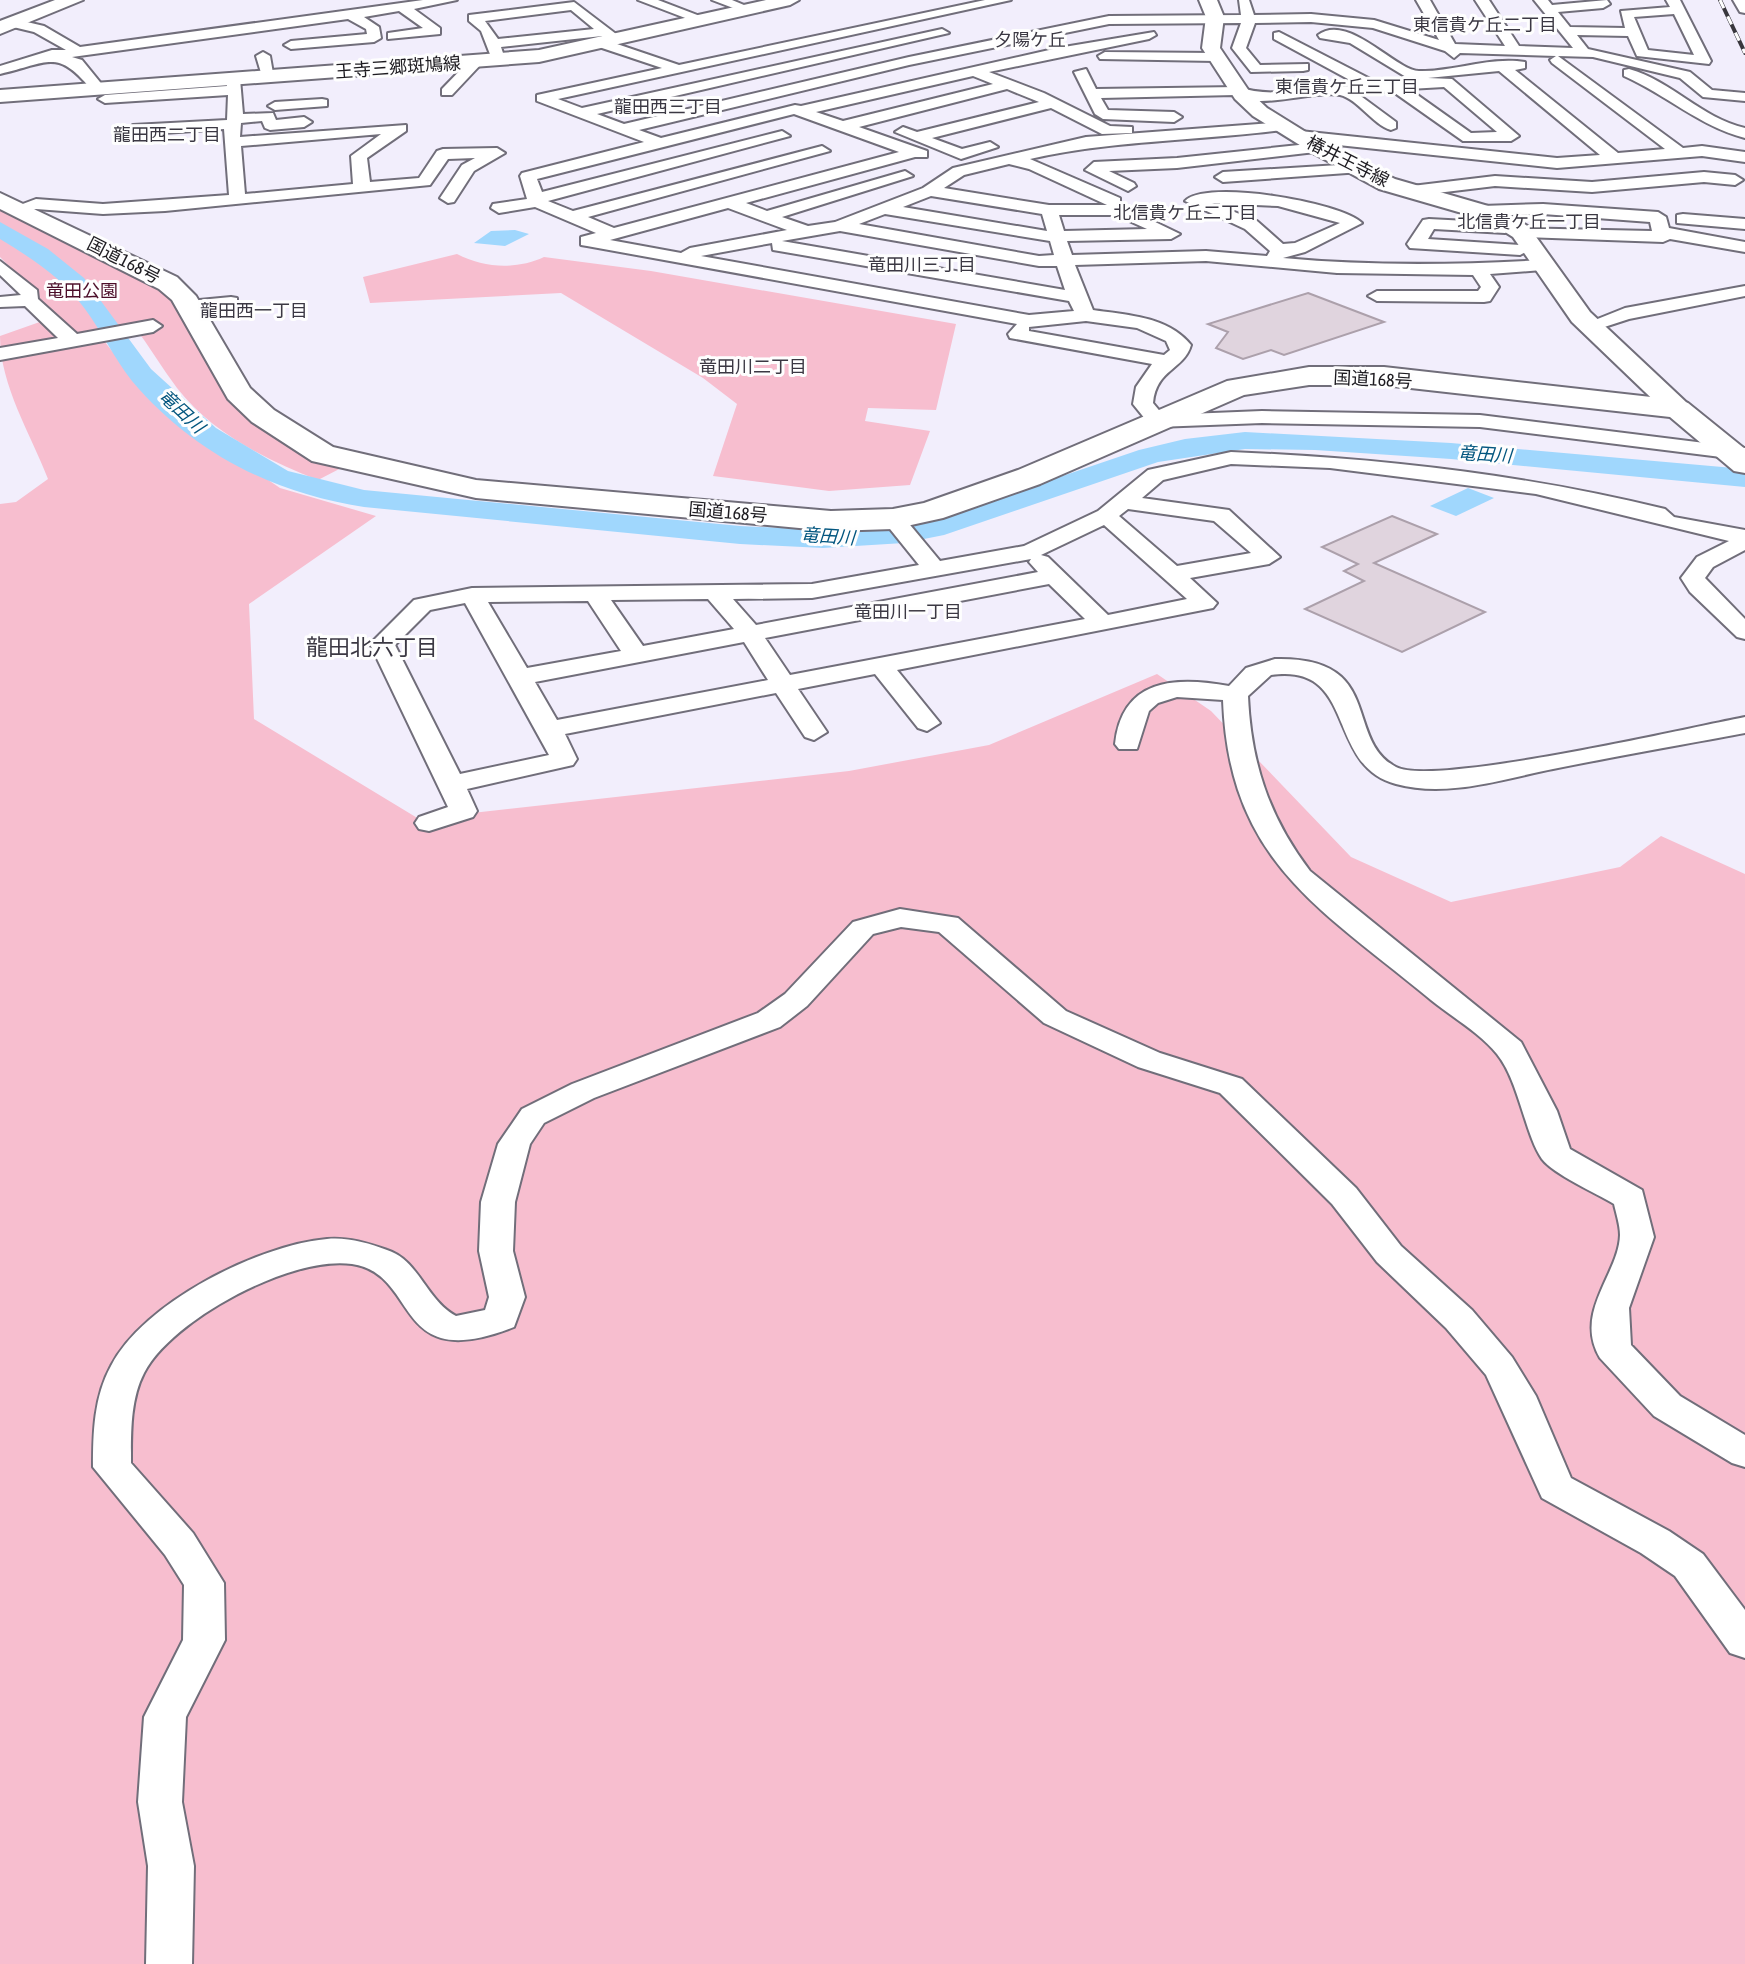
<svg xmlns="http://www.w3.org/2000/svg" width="1745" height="1964" font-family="'Asap Condensed','Noto Sans JP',sans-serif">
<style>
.green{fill:#f7becf}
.water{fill:#a0d7fd}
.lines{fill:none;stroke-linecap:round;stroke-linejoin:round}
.river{fill:#a0d7fd;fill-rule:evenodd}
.building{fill:#e0d4de;stroke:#aca0ab;stroke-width:2}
.minor-casing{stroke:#716e7a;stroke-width:4}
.major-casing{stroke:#716e7a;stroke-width:4}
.highway-casing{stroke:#716e7a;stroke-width:4}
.minor{fill:#fff;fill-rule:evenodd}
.major{fill:#fff;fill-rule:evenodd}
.highway{fill:#fff;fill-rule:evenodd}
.rail-casing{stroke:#39373d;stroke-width:4}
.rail{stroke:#fefefe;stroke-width:3;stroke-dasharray:9;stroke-linecap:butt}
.labels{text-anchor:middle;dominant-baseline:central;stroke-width:6;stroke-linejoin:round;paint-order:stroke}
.far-neighbourhood-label{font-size:18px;fill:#3b3843;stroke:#fefefe}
.far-street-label{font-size:18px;fill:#1d1b20;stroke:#fefefe}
.far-park-label{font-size:18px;fill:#4d0e2a;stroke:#fefefe}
.far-water-label{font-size:18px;font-style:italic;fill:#03567f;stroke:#fefefe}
.neighbourhood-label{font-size:22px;fill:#3b3843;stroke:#fefefe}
</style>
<rect width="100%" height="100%" fill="#f2eefc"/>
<path class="green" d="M0,205L170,292L222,384L345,466L318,480C266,460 212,433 177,388C162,368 149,346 134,326L97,332L150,399L280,488L376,516L249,604L254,719L419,819L849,771L989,745L1157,674L1211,711L1351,857L1451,902L1620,867L1661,836L1745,874V1964H0V504L16,502L48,479C31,434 0,386 0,336L51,318L36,294L0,257Z
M457,254C484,268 516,270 544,257L651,271L956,324L936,410L868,408L865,421L930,431L910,485L829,491L713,476L737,404L703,378L561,293L370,303L363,277Z"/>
<path class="water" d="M515,230L529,234L505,246L474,243L491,231Z
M1468,488L1494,498L1456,516L1430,506Z"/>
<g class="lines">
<path class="river" d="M0,222L48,249L84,278L151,369L216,428L288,471L364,490L740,526L823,530L904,525L939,518L1139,450L1185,439L1245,432L1451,443L1745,469V487L1451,459L1315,450L1245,449L1158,462L944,535L904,543L823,548L740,544L364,507C273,493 193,453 132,381C114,358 102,332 85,309C63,278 31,258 0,239Z"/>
</g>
<path class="building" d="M1308,293L1384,322L1284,355L1271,350L1243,359L1216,348L1228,332L1208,324Z
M1392,516L1437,534L1374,563L1485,612L1402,652L1305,609L1364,581L1344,571L1358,564L1322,547Z"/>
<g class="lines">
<defs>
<path id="minor" d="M423,0H457L414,9L440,28V34L388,39V33L423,28L399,11L364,17L379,27L381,38L374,42L291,49L284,45L291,41L367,34L366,29L348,19L72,57L82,60L104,87L106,90L99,94L94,93C58,48 51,62 0,74V66L52,50H66L34,32L9,26V20L14,19L44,26L80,47Z
M638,0H658L713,21L701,24Z
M712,0H732L756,10L749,14Z
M985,0H1011L558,99L582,108L942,29L949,33L597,114L624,124L909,57L1109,16L1241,15L1239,0H1249L1254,15L1311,14L1374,20L1439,40L1416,0H1430L1455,44L1505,46L1475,0H1489L1519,46L1573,48L1534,0H1548L1552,5L1607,0L1610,4L1603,8L1558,12L1570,27L1625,28L1621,11L1670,7L1666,0H1680L1711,61L1709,64L1637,56L1628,36L1577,35L1588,49L1690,72L1712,90L1745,93V101L1703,97L1680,78L1593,57L1558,56L1683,148L1702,146L1745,152V162L1702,156L1557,168L1300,141L1292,136L1300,131L1557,158L1600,155L1499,71L1428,78L1452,79L1519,136L1511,141H1463L1392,91L1358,94L1396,122V128L1391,130C1372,124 1358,99 1340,95C1313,90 1257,111 1235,95L1101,98L1108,110L1174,112L1182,117L1174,122L1103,119L1095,114L1074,72L1086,69L1096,89L1238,87C1271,99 1323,88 1359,85L1274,39V33L1279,32L1378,83L1411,80L1350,43L1320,38L1318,35C1348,12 1396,71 1419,71C1453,72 1491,56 1525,62V68L1515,70L1618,153L1665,149L1552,63L1550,60L1556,56L1460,53L1454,58L1445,51L1373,28L1311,22L1255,23L1246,48L1260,65L1308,64V70L1303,71L1251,72L1232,48L1241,23L1109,24L909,65L639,130L661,138L795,105L801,106L1058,48L1154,32L1156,35L1149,39L989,72L1044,93L1110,126L1132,127V133L1102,134L1051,108L932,138L962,149L990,142L998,147L961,159L895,132L903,127L917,132L1039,102L1007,89L859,127L927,151V157H915L746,203L767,211L905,171L913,176L782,217L808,226L835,222L923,188L953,168L1086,137L1287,122V128L1282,130C1198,141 1113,140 1030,159L1120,198V205L1180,234L1171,239L1067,241L1072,255L1206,251L1267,256L1270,251L1245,229L1185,201C1205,179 1342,202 1362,223L1305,252L1283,258C1370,266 1456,265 1542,260L1551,265L1542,270L1490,274L1499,287L1490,301L1484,302L1377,301L1368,296L1377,291H1478L1481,287L1473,275L1337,273L1206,261L1075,265L1093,310C1126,315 1168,316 1191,345C1184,370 1156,369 1153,403L1163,415L1262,411L1480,415L1745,448V460L1480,427L1262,423L1157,427L1150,425L1133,404L1136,387L1152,364L1010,338L1008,334L1017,324L587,246L581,245V237L596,233L535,207L499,213L491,208L493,204L527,199L520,176L522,173L644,142L537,101V95L662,68L599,47V41H607L602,36L501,47L505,59L493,62L481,31L469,21V15L574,2L620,37L622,40L617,44L679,65ZM571,10L594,29L498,39L485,21ZM1674,14L1694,55L1648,50L1634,17ZM973,76L993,84L843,121L816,112ZM1444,87L1497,132L1471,133L1409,89ZM794,114L899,152L614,228L588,217L830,151L822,146L573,211L548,201L790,136L782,131L542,192L537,179ZM1009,164L1029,169L1107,205H1049L944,188L964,175ZM931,196L1042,214L1047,231L903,207ZM1212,203L1278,206L1340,223L1295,243L1283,244L1257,221ZM728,208L787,230L690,248L681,253L610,240ZM885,214L1050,241L1054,255L1039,256L859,224ZM1059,215H1116L1147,229L1064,231ZM840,231L1039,266H1057L1065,290L782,241ZM772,243L773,250L779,251L1069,301L1074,311L1029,315L701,256ZM1086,321L1137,328L1166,341L1170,350L1164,355L1029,331V327Z
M1733,0H1745V13L1740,12Z
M263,52L270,56L274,79L262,76L256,56Z
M1105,52L1215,53L1222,57L1215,61L1100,59L1098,56Z
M472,58L484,61L452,95H442V89Z
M1629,69C1672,81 1701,118 1745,128V138C1699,126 1667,95 1624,76V70Z
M233,75L240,79L243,114L273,113L276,120L304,117L312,122L304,127L270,130L265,128L262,121L241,123L240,137L406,125V131L367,158L370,182L419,178L437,151L443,149L497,148L505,153L474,171L454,202L448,203L440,198L462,165L475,158L448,159L430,185L165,211L103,214L36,209L20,213L12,208L36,199L103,204L229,195L224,129L133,135L125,130L133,125L227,120L228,95L105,103L98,99L105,95L227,86L226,79ZM381,134L351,156L353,184L245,194L241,146Z
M322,99L327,100V106L275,110L268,106L275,102Z
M1318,143L1324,145V151L1177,168L1109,171L1134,183L1136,186L1128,191L1085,170L1094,162L1177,158Z
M1355,164L1363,169L1361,172L1223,182L1215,177L1223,172Z
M1704,172L1735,175L1743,180L1735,185L1704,182L1592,192L1495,186L1412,196L1404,191L1412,186L1495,176L1592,182Z
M1543,204L1658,212L1666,217L1669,228L1745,242V252L1670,239L1663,242L1521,237L1512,232L1515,228L1652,231L1650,222L1543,214L1482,216L1474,211L1482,206Z
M1683,214L1745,219V229L1677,223V215Z
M1429,219L1505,223L1514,228L1505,233L1434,229L1428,239L1520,245L1529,250L1520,255L1410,248L1407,244L1423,220Z
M0,261L37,290L38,299L77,334L153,320L162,326L153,332L0,360V348L58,338L25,306L0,307V297L21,295L0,275Z
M1745,286V296L1629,319L1589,332L1580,326L1625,308Z
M231,297L237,298V306L189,313L180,307L189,301Z
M1231,452C1377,458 1523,474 1665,509L1674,517L1745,530V550L1713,567L1705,578L1745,619V639L1737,637L1690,592L1681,578L1697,557L1729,541L1536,494L1330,468L1231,464L1163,480L1142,498L1229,510L1280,557L1269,564L1190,578L1217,603L1213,608L897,670L940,723L927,731L918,728L875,674L798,689L827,732L814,740L805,737L776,693L565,734L577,759L573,765L467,789L477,811L473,817L429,831L419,829L415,823L419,817L448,807L370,644L414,600L472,588L812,584L919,565L882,519L893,512L901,514L940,561L1024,546L1098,511L1148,470ZM1128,509L1214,521L1251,553L1177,566L1119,516ZM1104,525L1187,599L1108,615L1048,557L1041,555ZM1031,559L1029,562L1038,572L756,625L733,599L812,598ZM1049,584L1085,619L790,675L765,638ZM708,599L734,629L643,646L611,600ZM588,601L621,651L527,668L488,602ZM465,603L549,755L460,774L395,645L430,610ZM744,642L768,680L557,720L535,682Z
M1275,659C1386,656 1343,739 1396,767C1433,787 1688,728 1745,717V733C1681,745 1617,756 1553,769C1503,779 1447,798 1396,784C1325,766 1358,662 1271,675L1248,696C1251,763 1269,817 1310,871L1521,1042L1557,1111L1570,1149L1642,1190L1654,1237L1629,1308L1631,1345L1680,1396L1745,1435V1467L1732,1463L1654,1416L1600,1358C1573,1312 1619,1274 1620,1235C1620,1225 1616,1213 1614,1204C1596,1193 1553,1174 1542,1159C1525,1135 1519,1081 1497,1054C1480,1033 1452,1017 1431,1000C1319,907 1229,861 1223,700L1177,697L1158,703L1149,711L1137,749H1119L1115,744C1122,679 1174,676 1229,686L1246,668Z
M900,909L958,918L1066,1011L1160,1053L1242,1079L1356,1188L1401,1246L1472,1310L1512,1357L1536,1396L1571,1478L1669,1531L1703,1554L1745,1610V1658L1730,1653L1675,1576L1641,1553L1542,1498L1486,1375L1446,1328L1377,1262L1332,1204L1220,1093L1138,1067L1044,1023L939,932L901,927L873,934L807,1006L780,1027L594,1098L544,1123L530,1144L515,1202L513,1251L525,1297L514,1327C391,1376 421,1274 352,1264C292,1255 171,1320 144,1373C130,1400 131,1434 131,1463L193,1533L224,1583L225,1640L186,1717L182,1802L194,1866L192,1964H146L148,1866L138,1802L144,1717L183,1640L184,1585L165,1555L93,1467C93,1432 94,1397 111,1366C143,1303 258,1245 327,1239C347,1237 368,1243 387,1250C419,1260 426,1300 456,1316L485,1310L489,1297L479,1251L481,1202L498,1144L522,1109L572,1084L758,1013L785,994L853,922Z"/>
<path id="major" d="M766,0H799L790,5L539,62L0,102V90L539,50Z
M1199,0H1217L1224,17L1220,48L1249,91L1267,108L1325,144L1395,179L1502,210L1529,227L1590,312L1687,403L1691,409L1687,415H1669L1572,322L1513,237L1486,220L1379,189L1311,152L1253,116L1235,99L1202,48L1206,17Z"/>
<path id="highway" d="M55,0H83L0,34V21Z
M0,193L177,277L196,296L250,388L274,410L333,447L476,480L831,511L893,509L924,503L1018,470L1227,381L1309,367H1384L1678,400L1688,403L1745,449V473L1734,471L1670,417L1384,385H1309L1244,395L1040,484L943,518L893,529L831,531L476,498L312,461L252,422L228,399L172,300L159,289L0,209Z"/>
</defs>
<use href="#minor" class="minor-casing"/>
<use href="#major" class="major-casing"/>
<use href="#highway" class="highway-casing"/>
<use href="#minor" class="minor"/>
<use href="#major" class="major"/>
<use href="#highway" class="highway"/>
<defs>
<path id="rail" d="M1720,0L1745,53"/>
</defs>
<use href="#rail" class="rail-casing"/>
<use href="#rail" class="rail"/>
</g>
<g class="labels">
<g class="far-neighbourhood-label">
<text x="1485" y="24">東信貴ケ丘二丁目</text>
<text x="1030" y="39">夕陽ケ丘</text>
<text x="1347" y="86">東信貴ケ丘三丁目</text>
<text x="668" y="106">龍田西三丁目</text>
<text x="167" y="134">龍田西二丁目</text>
<text x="1185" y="212">北信貴ケ丘二丁目</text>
<text x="1529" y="221">北信貴ケ丘一丁目</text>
<text x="922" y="264">竜田川三丁目</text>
<text x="254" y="310">龍田西一丁目</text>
<text x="753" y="366">竜田川二丁目</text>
<text x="908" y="611">竜田川一丁目</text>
</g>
<g class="far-street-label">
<text transform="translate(398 67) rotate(-4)">王寺三郷斑鳩線</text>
<text transform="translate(1348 161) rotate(27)">椿井王寺線</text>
<text transform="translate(124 260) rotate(27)">国道168号</text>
<text transform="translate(1373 379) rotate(3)">国道168号</text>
<text transform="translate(728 512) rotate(5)">国道168号</text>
</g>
<g class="far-park-label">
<text x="82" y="290">竜田公園</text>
</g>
<g class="far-water-label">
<text transform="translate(182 411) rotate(43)">竜田川</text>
<text transform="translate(1485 454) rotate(4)">竜田川</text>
<text transform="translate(828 536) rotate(4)">竜田川</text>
</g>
<g class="neighbourhood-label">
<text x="372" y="647">龍田北六丁目</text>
</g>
</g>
</svg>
